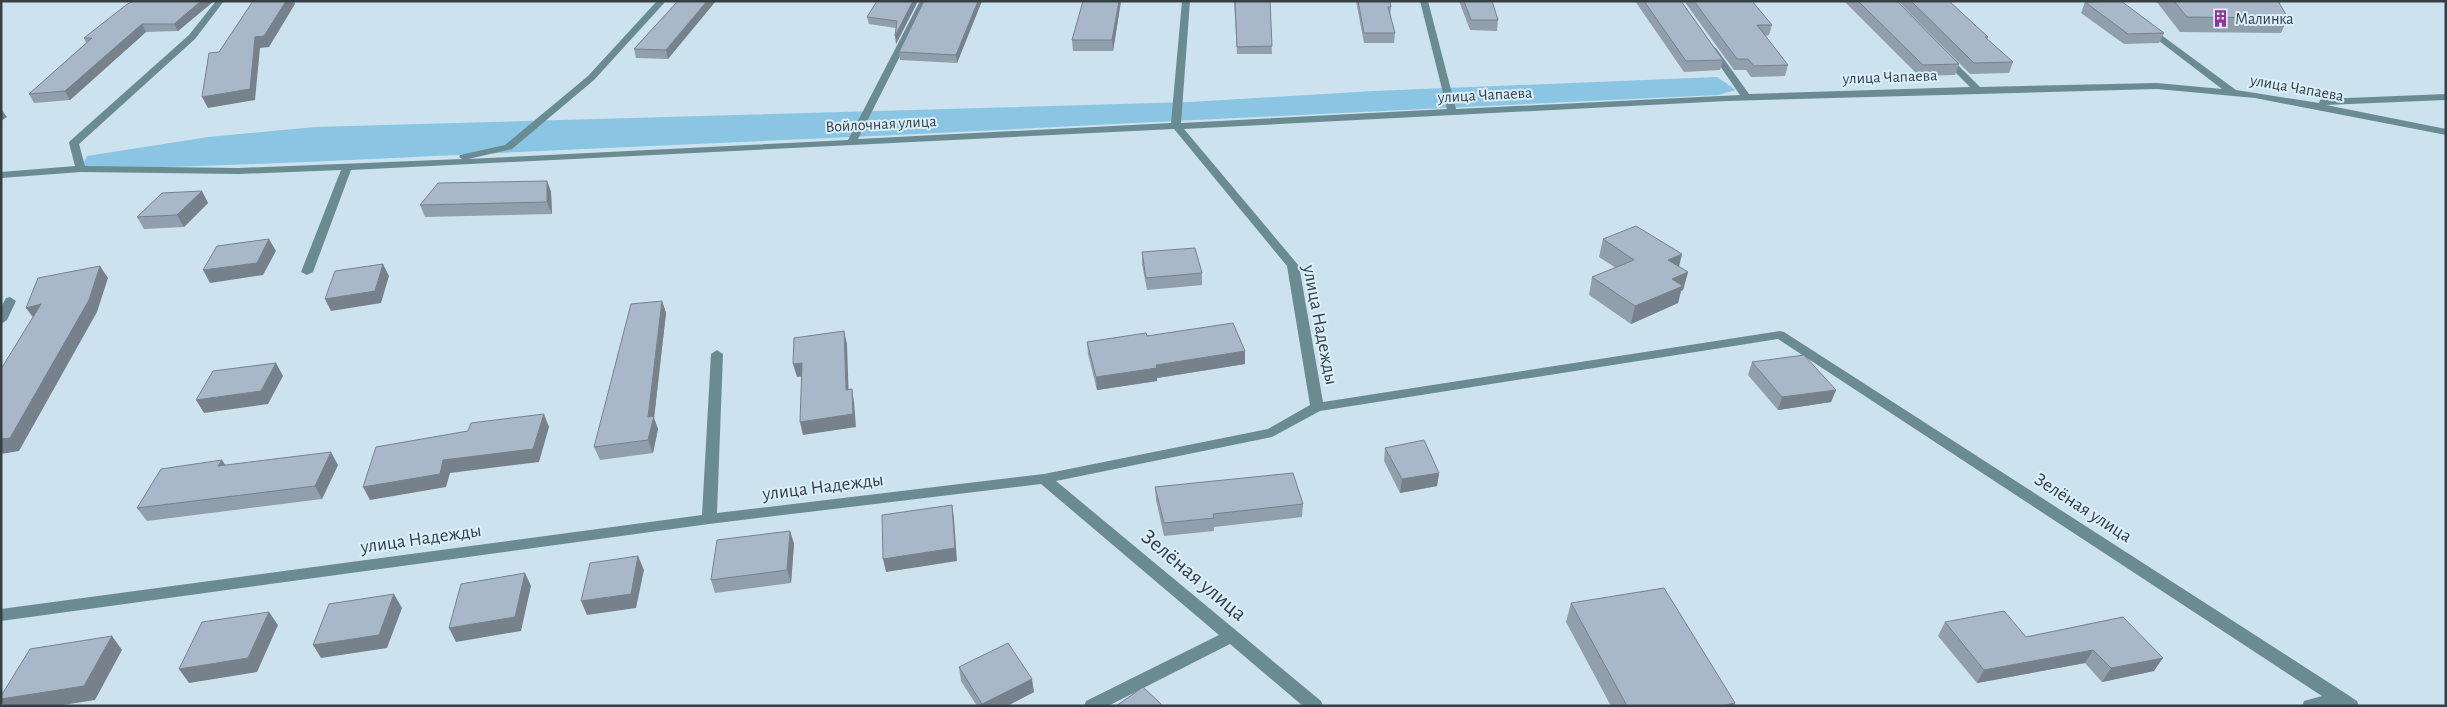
<svg xmlns="http://www.w3.org/2000/svg" width="2447" height="707" font-family="'Alegreya Sans',sans-serif">
<style>
.green{fill:#8ac5e4}
.lines{fill:none;stroke-linecap:round;stroke-linejoin:round}
.minor{fill:#6b8b93;fill-rule:evenodd}
.wall{fill:#919eac}
.shaded-wall{fill:#76818c}
.building{fill:#a9b8c8;stroke:#76818c}
.labels{text-anchor:middle;dominant-baseline:central;stroke-width:4;stroke-linejoin:round;paint-order:stroke}
.far-poi-label{font-size:16px;fill:#363f43;stroke:#d9f0fc;text-anchor:start}
.far-street-label{font-size:16px;fill:#363f43;stroke:#d9f0fc}
.street-label{font-size:19px;fill:#363f43;stroke:#d9f0fc}
.near-street-label{font-size:22px;fill:#363f43;stroke:#d9f0fc}
</style>
<rect width="100%" height="100%" fill="#cce2ee"/>
<path class="green" d="M1717,77L1736,90L1718,95C1339,112 961,133 583,149C415,157 248,166 81,169L87,156L208,137L315,127L1190,102L1374,91Z"/>
<g class="lines">
<path class="minor" d="M216,1H224L195,39L79,144L85,166L239,168L462,159L459,157L460,155L505,145L588,76L657,1H666L594,80L512,149L468,159L848,140L920,1H928L858,139L1171,123L1182,1H1190L1181,123L1447,109L1420,1H1428L1456,109L1740,95L1709,50L1713,47L1716,48L1749,94L1970,87L1943,60L1942,58L1946,55L1949,56L1980,87L2157,83L2222,89L2146,31L2145,29L2149,26L2236,90L2319,103L2320,100L2323,99L2446,94V100L2326,105L2446,129V135L2255,98L2157,89L1727,101L1184,129L1299,266L1323,402L1780,331L1784,332L2345,693L2357,701L2359,706H2302L2304,701L2322,696L1778,339L1320,411L1272,437L1056,481L1321,701L1323,706H1303L1230,644L1108,706H1084L1086,701L1219,635L1041,484L709,524L1,621V609L702,515L711,354L717,350L723,354L717,513L1044,474L1268,429L1310,405L1287,266L1174,129L351,170L313,272L307,275L301,272L341,170L239,174L81,172L1,178V172L75,166L69,143L70,141L189,35Z
M10,297L16,301L7,320L1,324V307L6,298Z"/>
</g>
<path class="wall" d="M214,1L178,31L146,32L70,100L34,103L29,94L86,43L84,38Z
M678,1L668,59L636,58L634,49Z
M877,1H918L896,44V28L869,24L867,17Z
M982,1L957,63L900,60L899,52Z
M1121,1L1113,51H1073L1072,40Z
M1234,1H1270L1272,54H1237Z
M1356,1H1390L1391,7L1390,17L1395,33L1394,43H1364Z
M1459,1H1492L1498,20L1497,31L1470,30Z
M1635,1H1681L1723,60L1720,70L1684,72Z
M1684,1H1752L1772,25L1769,35L1765,36L1788,65L1785,76L1751,77L1746,70H1734Z
M1844,1H1897L1959,64L1955,75L1919,76Z
M1898,1H1949L1988,37L1987,39L2013,62L2009,73L1970,74Z
M2156,1H2278L2288,18L2281,33L2180,32Z
M2085,2L2164,33L2159,43L2124,44L2081,13Z
M547,181L551,192L552,214L425,217L420,205Z
M202,191L208,203L184,227L144,229L137,217Z
M1603,239L1679,267L1688,272L1683,290L1681,291L1678,303L1631,324L1589,295L1592,277L1616,268L1599,257Z
M1142,252L1202,273V285L1147,290L1142,264Z
M662,301L666,313L654,418L658,429L653,453L600,460L594,447Z
M1147,336L1245,364L1157,378V381L1097,390L1088,354L1087,342Z
M1752,362L1836,390L1831,402L1778,410L1748,375Z
M1385,448L1439,473L1437,486L1400,493L1384,461Z
M222,460L225,465H338L322,499L147,521L137,508Z
M1155,487L1303,504L1302,517L1214,527V531L1164,536L1156,500Z
M790,531L794,544L791,583L715,593L711,580Z
M1571,603L1735,703L1734,706H1611L1566,622Z
M2123,617L2154,671L2102,682L2085,663L1977,683L1938,636L1945,622L2026,637Z
M959,667L1034,692L1007,706H977L961,681Z"/>
<path class="shaded-wall" d="M201,1H214L178,31L174,24Z
M286,1H294L295,4L269,47L260,48L255,100L208,108L202,97Z
M707,1H716L668,59L666,50Z
M913,1H918L896,44L895,36Z
M978,1H982L957,63L956,55Z
M1119,1H1121L1113,51L1112,40Z
M142,24L146,32L70,100L65,91Z
M1,109L7,117L1,121Z
M547,181L551,192L552,214L547,202Z
M202,191L208,203L184,227L177,215Z
M269,239L276,251L263,275L210,283L203,270Z
M1682,254L1678,271L1668,260Z
M383,264L389,276L381,303L331,311L325,299Z
M100,266L108,278L97,312L19,451L1,454V439Z
M1688,272L1683,290L1681,291L1678,303L1631,324L1635,306L1672,279Z
M662,301L666,313L654,418L658,429L653,453L648,440V417Z
M41,304L35,320L26,308Z
M844,331L847,344L849,403L846,390Z
M1245,351V364L1157,378V381L1097,390L1096,377L1156,365Z
M276,363L283,376L268,404L204,413L196,400Z
M802,363L805,376L797,377L793,364Z
M852,389L854,402L856,427L803,435L800,422Z
M1836,390L1831,402L1778,410L1782,397Z
M544,414L549,427L539,462L450,473L446,487L370,500L363,487L443,460Z
M331,452L338,465L322,499L315,486Z
M222,460L230,473L218,466Z
M1439,473L1437,486L1400,493L1402,479Z
M952,505L954,518L957,561L886,572L883,559Z
M790,531L794,544L791,583L787,570Z
M638,556L644,570L636,608L587,615L581,601Z
M525,573L531,586L521,631L456,642L449,628Z
M394,594L402,608L387,648L321,658L313,645Z
M269,612L278,625L257,672L189,683L179,669Z
M112,636L122,650L95,700L57,706H5L1,702V699Z
M2093,650L2085,663L1977,683L1984,670Z
M2163,658L2154,671L2102,682L2111,668Z
M1032,679L1034,692L1007,706H982V704Z
M1735,703L1734,706H1721Z"/>
<path class="building" d="M133,1H201L174,24H142L65,91L29,94L92,38H84L126,5Z
M253,1H286L264,36L255,37L250,89L202,97L209,53L219,52Z
M678,1H707L666,50L634,49Z
M877,1H913L895,36L897,21L867,17Z
M924,1H978L956,55L899,52Z
M1083,1H1119L1112,40H1072Z
M1235,1H1270L1272,46L1237,47Z
M1358,1H1390L1391,7H1388L1395,33H1364Z
M1464,1H1492L1498,20H1471Z
M1644,1H1681L1723,60L1686,61Z
M1694,1H1752L1772,25H1757L1788,65L1754,66L1748,59H1737Z
M1858,1H1897L1959,64L1923,65Z
M1911,1H1949L1988,37H1985L2013,62L1974,63Z
M2121,1L2164,33L2128,34L2085,2Z
M2174,1H2278L2288,18L2187,17Z
M547,181V202L420,205L438,183Z
M202,191L177,215L137,217L162,193Z
M1636,226L1682,254L1668,260L1688,272L1672,279L1683,286L1635,306L1592,277L1634,260L1603,239Z
M269,239L257,263L203,270L217,246Z
M1195,248L1202,273L1146,278L1142,252Z
M383,264L375,291L325,299L335,271Z
M100,266L89,300L10,438L1,439V369L41,304L26,308L38,278Z
M662,301L648,417L654,416L648,440L594,447L631,304Z
M1233,323L1245,351L1156,365L1157,368L1096,377L1087,342L1146,333L1147,336Z
M844,331L846,390L852,389L853,414L800,422L802,363L793,364L794,338Z
M1804,355L1836,390L1782,397L1752,362Z
M276,363L261,391L196,400L213,371Z
M544,414L533,449L443,460L440,474L363,487L376,447L468,431L471,423Z
M1424,440L1439,473L1402,479L1385,448Z
M331,452L315,486L137,508L161,469L222,460L218,466Z
M1293,473L1303,504L1213,514L1214,518L1164,523L1155,487Z
M952,505L955,548L883,559L882,515Z
M790,531L787,570L711,580L717,540Z
M638,556L631,594L581,601L590,563Z
M525,573L515,617L449,628L461,584Z
M1664,588L1735,703L1721,706H1627L1571,603Z
M394,594L379,635L313,645L329,604Z
M2004,611L2026,637L2123,617L2163,658L2111,668L2093,650L1984,670L1945,622Z
M269,612L248,658L179,669L202,622Z
M112,636L84,686L1,699V696L30,649Z
M1008,643L1032,679L982,704L959,667Z
M1143,687L1163,706H1116Z"/>
<defs>
<symbol id="building-bare" viewBox="-9 -9 18 18"><path d="M-4-6H4V6H1V3H-1V6H-4ZM-2.5-4.3h1.7v1.8h-1.7ZM.8-4.3h1.7v1.8H.8ZM-2.5-1h1.7V.8h-1.7ZM.8-1h1.7V.8H.8Z" fill="#94339b" stroke="#d9f0fc" stroke-width="2.5" paint-order="stroke"/></symbol>
</defs>
<g fill-rule="evenodd">
<use href="#building-bare" x="2208" y="6" width="25" height="25"/>
</g>
<g class="labels">
<g class="far-poi-label">
<text x="2235" y="19">Малинка</text>
</g>
<g class="far-street-label">
<text transform="translate(1890 77) rotate(-2)">улица Чапаева</text>
<text transform="translate(2297 88) rotate(10)">улица Чапаева</text>
<text transform="translate(1485 95) rotate(-3)">улица Чапаева</text>
<text transform="translate(881 124) rotate(-3)">Войлочная улица</text>
</g>
<g class="street-label">
<text transform="translate(1320 325) rotate(79)">улица Надежды</text>
<text transform="translate(823 487) rotate(-7)">улица Надежды</text>
<text transform="translate(2083 508) rotate(33)">Зелёная улица</text>
<text transform="translate(421 539) rotate(-8)">улица Надежды</text>
</g>
<g class="near-street-label">
<text transform="translate(1194 575) rotate(40)">Зелёная улица</text>
</g>
</g>
<rect width="2447" height="707" fill="none" stroke="#363f43" stroke-width="5"/>
</svg>
